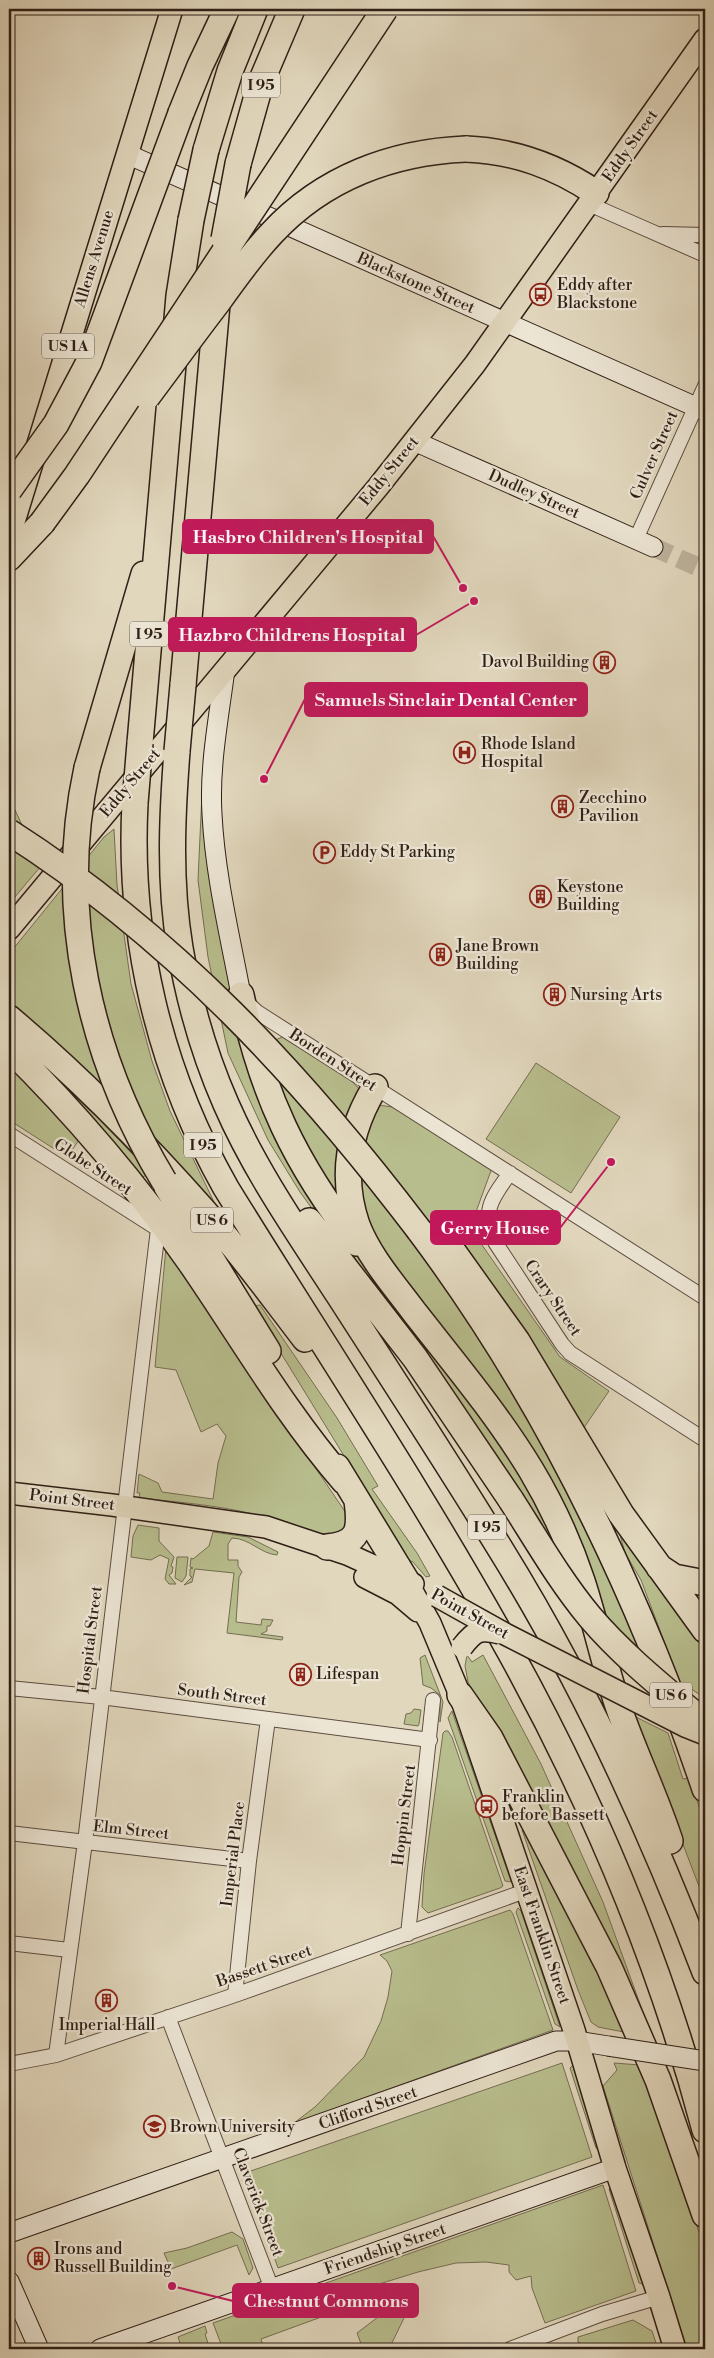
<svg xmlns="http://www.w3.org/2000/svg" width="714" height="2358" font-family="'Libre Bodoni',serif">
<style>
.green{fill:#b8bd8d;stroke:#746e52}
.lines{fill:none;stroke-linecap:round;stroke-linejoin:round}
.secondary-tunnel{stroke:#bdb29c;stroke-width:19;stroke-dasharray:19 9;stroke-linecap:butt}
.street-casing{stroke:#5c4d40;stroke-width:16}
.secondary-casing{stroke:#2f1f16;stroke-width:21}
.primary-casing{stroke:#2f1f16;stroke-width:24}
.highway-casing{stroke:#2f1f16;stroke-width:28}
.street{stroke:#ece5d4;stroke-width:14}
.secondary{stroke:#ece5d4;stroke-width:19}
.primary{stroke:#e1d7bd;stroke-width:21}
.highway{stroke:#e1d7bd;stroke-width:25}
.secondary-bridge-casing{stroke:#2f1f16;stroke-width:21;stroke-linecap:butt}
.primary-bridge-casing{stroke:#2f1f16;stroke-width:24;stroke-linecap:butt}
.highway-bridge-casing{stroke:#2f1f16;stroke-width:28;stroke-linecap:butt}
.secondary-bridge{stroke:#ece5d4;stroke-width:19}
.primary-bridge{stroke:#e1d7bd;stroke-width:21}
.highway-bridge{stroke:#e1d7bd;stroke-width:25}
.labels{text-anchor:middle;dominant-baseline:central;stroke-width:4.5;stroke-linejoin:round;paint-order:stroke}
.shield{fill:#ece5d4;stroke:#685a4f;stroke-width:1}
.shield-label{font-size:15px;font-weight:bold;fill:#2f1f16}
.street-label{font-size:16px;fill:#2f1f16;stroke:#ece5d4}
.poi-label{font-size:16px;fill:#2f1f16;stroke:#ece5d4;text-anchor:start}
.leader{fill:none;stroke:#c2185b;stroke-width:2}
.callout-dot{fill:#c2185b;stroke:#ece5d4;stroke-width:2}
.callout{fill:#c2185b;stroke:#c2185b;stroke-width:2}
.callout-label{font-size:18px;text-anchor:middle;font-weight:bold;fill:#fff}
</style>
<rect width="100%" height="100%" fill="#e1d7bd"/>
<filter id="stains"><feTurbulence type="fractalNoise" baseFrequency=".004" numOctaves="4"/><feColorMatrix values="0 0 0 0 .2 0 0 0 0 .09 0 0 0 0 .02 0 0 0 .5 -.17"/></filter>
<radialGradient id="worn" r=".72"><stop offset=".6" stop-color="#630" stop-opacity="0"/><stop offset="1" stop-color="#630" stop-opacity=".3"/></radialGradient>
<path class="green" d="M202,793L214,883L281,1138L512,1450L569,1565L300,1192L268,1140L228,1053L208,957L198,880Z
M9,808L15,810L41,866L9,904Z
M114,829L117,885L131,984L152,1061L170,1111L216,1206L89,1076L9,1004V954L104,837Z
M282,1037L351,1080L359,1089L343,1204L304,1152L261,1047Z
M14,1041L97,1117L141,1163L148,1174L143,1177Z
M9,1063L79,1140L67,1157L9,1120Z
M536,1063L620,1117L571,1193L486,1139Z
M379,1105L392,1107L492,1168L477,1209L474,1227L482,1245L560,1357L609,1391L583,1429L438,1217L411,1236C460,1308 508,1378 549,1454C584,1520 614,1589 643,1657L607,1622L599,1600L372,1239L357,1179L366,1125Z
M166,1247L346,1513L350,1523L337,1535C311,1537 279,1520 253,1514C216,1505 177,1502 139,1498L140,1493H137L139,1474L158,1483L162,1492L213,1499L218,1463L226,1436L217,1424L201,1432L176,1370L155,1367Z
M260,1305L337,1418L378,1486L372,1489L417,1553L430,1576L426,1577L413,1562L408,1560L252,1306Z
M138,1525L159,1528V1541L174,1557L171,1566L173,1567L172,1573L169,1575L176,1584H169L165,1579L169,1559L160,1555L151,1560L131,1557L133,1536Z
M622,1528L705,1640V1698L679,1681L641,1580L625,1553L620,1535Z
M213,1532L248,1537L278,1552L277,1555C261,1554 249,1538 232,1538L228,1544V1560H238V1566L242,1572L239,1577L236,1622L261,1625L262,1619L273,1620L270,1626H267V1631L261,1634L283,1637L282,1640L227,1633L234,1573L195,1569L192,1582L184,1585L192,1577L190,1576V1569L193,1568L190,1567L191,1558L193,1559L209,1546Z
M177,1557H188L186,1576L182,1582L175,1578Z
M425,1655L443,1702L440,1722V1695L431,1688L423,1685L420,1658Z
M467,1655L472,1662L483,1655L541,1764L603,1902L652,2037L468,1682L465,1666Z
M414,1709L421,1710L419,1724L418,1726L404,1724L406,1714L411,1713Z
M452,1711L510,1878L511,1882L505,1881L448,1718Z
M634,1716L668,1733L683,1779L689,1778L705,1823V1902Z
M445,1731H448L452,1737L503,1886L500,1888L428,1913L422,1907L424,1874L443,1733Z
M526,1829L629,2033L598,2027L591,2022L578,1990L522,1830Z
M518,1908L521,1911L560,2027L555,2024L516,1912Z
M510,1910L513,1914L553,2030L294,2123L315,2107L364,2057L381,2021L388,1997L392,1971L387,1961L380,1955Z
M562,2063L592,2157L278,2268L245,2173Z
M614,2063L640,2065L673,2144L705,2253V2349H687L603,2086L617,2070Z
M574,2064L602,2150L596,2148L570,2068Z
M603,2185L636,2291L545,2323L532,2288L531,2276L516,2280L509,2272V2265L486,2262L456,2263L418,2272L376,2285L335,2312L261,2339L264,2349H223L213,2323Z
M613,2186L645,2285L639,2283L609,2189Z
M232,2232L243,2239L253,2268L249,2275L237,2245L171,2269L164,2253L187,2248Z
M401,2308L404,2318L389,2349H363L357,2333L382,2314Z
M633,2320L652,2331L658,2349H586L584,2345L578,2342V2337Z
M205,2326L207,2333L205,2334L210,2349H182L178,2337Z"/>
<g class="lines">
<path class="secondary-tunnel" d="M653,547L705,570"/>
<defs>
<path id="street" d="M589,204L705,255
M663,234L705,235
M636,539L705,386
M244,1000L257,1012L705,1298
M9,1134L158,1229L85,1842L56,2055
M510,1173C492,1198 481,1211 495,1242L562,1344L570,1353L705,1440
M9,1688L101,1697L430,1740
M9,1833L249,1861
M408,1934L433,1700
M9,1943L69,1950
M235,1995L249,1861L268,1719
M168,2017L272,2289
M9,2064L56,2055L235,1995L528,1890
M510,2349L602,2314L659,2297"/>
<path id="secondary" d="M127,154L705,411
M414,441L653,547
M225,669C219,717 209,766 212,814C215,875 230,936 241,995
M9,2233L556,2041H577L608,2046
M9,2281L39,2349
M100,2349L615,2168"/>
<path id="primary" d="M9,538L172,9
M9,929L378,487L475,364L705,39
M9,1493L112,1505L266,1527L347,1554L413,1584
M365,1577L398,1594L418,1611
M406,1580L430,1623L460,1695L574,2030L615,2168L659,2297L675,2349"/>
<path id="highway" d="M181,113L200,66L227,9
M466,149C515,151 556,166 596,193
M206,150L230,71L255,9
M238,164L261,82L292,9
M9,558L42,523
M183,685L218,293
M140,743L179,296L191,220
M177,751C172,817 169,882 180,948C189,1001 204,1054 226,1104C256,1173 300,1235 340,1297C394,1381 449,1465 501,1550C584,1684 649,1825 705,1972
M87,768L144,574
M135,803C128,938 159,1070 226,1188C321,1342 422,1493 510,1652C593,1802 661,1964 705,2130
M241,995C262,1094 295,1164 357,1243
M9,1018C79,1077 143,1142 204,1211C240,1252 272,1296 305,1339
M9,1048C76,1114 136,1185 190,1262C241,1336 285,1413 344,1481
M375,1087C349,1130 340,1176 357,1225C369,1257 395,1286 415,1313C455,1364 497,1414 531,1470C552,1505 569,1542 582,1581C595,1621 604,1663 617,1703C633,1750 655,1795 670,1841
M167,1187L268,1351
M309,1221L415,1358L511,1500
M419,1230C545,1398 638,1591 705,1789
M452,1250L517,1341L621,1514L705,1630
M337,1467L406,1580
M327,1547C359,1544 361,1530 357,1501
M659,1567L674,1577L705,1583
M460,1695L490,1738L609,1967L658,2080L705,2215"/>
</defs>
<use href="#street" class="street-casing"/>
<use href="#secondary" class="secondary-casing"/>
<use href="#primary" class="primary-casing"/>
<use href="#highway" class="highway-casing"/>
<use href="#street" class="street"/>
<use href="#secondary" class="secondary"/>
<use href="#primary" class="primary"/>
<use href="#highway" class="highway"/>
<defs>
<path id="secondary-bridge" d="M608,2046L705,2061"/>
<path id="primary-bridge" d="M437,1596L505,1634L685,1726L705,1734
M462,1647C475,1630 480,1628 500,1633"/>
<path id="highway-bridge" d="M191,220L206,150
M224,239L238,164
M147,397C171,365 194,333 218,302C235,278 252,254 272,233C323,178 392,152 466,149
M9,490L56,424L89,362L181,113
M42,523L77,475L385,9
M177,751L183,685
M87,768C56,911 89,1057 164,1181
M135,803L140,743
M9,832C173,937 301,1075 419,1230
M511,1500C536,1539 560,1581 590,1617C624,1657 666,1690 705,1723"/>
</defs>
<use href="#secondary-bridge" class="secondary-bridge-casing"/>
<use href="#primary-bridge" class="primary-bridge-casing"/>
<use href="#highway-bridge" class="highway-bridge-casing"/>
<use href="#secondary-bridge" class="secondary-bridge"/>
<use href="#primary-bridge" class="primary-bridge"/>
<use href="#highway-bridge" class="highway-bridge"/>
</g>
<defs>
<symbol id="bus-ring" viewBox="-11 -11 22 22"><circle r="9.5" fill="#ece5d4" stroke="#8f2418" stroke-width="1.5"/><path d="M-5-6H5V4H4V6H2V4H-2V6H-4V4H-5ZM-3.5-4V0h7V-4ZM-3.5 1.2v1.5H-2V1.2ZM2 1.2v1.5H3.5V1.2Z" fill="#8f2418"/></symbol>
<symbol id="building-ring" viewBox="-11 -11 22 22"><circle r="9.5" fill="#ece5d4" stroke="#8f2418" stroke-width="1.5"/><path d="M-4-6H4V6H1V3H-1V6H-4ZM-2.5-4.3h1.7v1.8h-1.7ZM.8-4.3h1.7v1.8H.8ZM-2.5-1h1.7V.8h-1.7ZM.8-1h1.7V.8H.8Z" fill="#8f2418"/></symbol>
<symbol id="hospital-ring" viewBox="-11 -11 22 22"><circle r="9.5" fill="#ece5d4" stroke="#8f2418" stroke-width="1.5"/><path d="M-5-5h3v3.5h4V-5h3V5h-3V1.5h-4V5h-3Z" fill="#8f2418"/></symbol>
<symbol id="parking-ring" viewBox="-11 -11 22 22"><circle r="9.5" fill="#ece5d4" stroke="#8f2418" stroke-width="1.5"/><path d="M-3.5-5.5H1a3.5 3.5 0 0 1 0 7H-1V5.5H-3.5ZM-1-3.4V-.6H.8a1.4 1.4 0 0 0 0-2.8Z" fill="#8f2418"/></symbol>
<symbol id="university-ring" viewBox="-11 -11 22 22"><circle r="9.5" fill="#ece5d4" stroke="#8f2418" stroke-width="1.5"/><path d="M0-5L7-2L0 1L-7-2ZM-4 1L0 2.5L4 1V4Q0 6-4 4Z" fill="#8f2418"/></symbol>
</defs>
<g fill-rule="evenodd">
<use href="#bus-ring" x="528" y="282" width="25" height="25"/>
<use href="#building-ring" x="592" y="650" width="25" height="25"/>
<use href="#hospital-ring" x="452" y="740" width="25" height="25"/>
<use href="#building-ring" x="550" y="794" width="25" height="25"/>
<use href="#parking-ring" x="312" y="840" width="25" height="25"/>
<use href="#building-ring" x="528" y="884" width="25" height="25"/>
<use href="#building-ring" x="428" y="942" width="25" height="25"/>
<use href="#building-ring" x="542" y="982" width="25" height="25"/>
<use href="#building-ring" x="288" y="1662" width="25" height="25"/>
<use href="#bus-ring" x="474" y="1794" width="25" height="25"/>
<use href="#building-ring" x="94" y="1988" width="25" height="25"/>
<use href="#university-ring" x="142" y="2114" width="25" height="25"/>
<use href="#building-ring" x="26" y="2246" width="25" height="25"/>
</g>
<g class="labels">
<g class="shield">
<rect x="242" y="72.5" width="38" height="25" rx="4"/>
<rect x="42" y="333.5" width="52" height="25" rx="4"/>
<rect x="130" y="621.5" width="38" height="25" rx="4"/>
<rect x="184" y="1132.5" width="38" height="25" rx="4"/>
<rect x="191" y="1207.5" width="42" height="25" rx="4"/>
<rect x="468" y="1514.5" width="38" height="25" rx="4"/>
<rect x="650" y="1682.5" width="42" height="25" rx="4"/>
</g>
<g class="shield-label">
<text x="261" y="85">I 95</text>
<text x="68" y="346">US 1A</text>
<text x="149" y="634">I 95</text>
<text x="203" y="1145">I 95</text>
<text x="212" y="1220">US 6</text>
<text x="487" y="1527">I 95</text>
<text x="671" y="1695">US 6</text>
</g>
<g class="street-label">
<text transform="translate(630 146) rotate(-55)">Eddy Street</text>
<text transform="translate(94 259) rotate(-73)">Allens Avenue</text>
<text transform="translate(416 283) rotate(24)">Blackstone Street</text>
<text transform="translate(654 455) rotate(-66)">Culver Street</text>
<text transform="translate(389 471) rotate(-51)">Eddy Street</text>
<text transform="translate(534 494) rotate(24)">Dudley Street</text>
<text transform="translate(130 783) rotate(-50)">Eddy Street</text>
<text transform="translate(333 1060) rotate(33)">Borden Street</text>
<text transform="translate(93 1167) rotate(33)">Globe Street</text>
<text transform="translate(553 1298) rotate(56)">Crary Street</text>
<text transform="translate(72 1500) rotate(7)">Point Street</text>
<text transform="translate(470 1614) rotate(29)">Point Street</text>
<text transform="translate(90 1640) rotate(-83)">Hospital Street</text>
<text transform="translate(222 1695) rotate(7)">South Street</text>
<text transform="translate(404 1815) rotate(-83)">Hoppin Street</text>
<text transform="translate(131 1830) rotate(6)">Elm Street</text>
<text transform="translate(233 1854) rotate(-83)">Imperial Place</text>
<text transform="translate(542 1935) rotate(71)">East Franklin Street</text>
<text transform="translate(264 1966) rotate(-19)">Bassett Street</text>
<text transform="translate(368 2108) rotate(-19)">Clifford Street</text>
<text transform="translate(258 2202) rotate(69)">Claverick Street</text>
<text transform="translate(385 2249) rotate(-19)">Friendship Street</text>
</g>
<g class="poi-label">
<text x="557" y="285">Eddy after<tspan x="557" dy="18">Blackstone</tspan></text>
<text x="589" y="662" text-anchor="end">Davol Building</text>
<text x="481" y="744">Rhode Island<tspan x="481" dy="18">Hospital</tspan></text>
<text x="579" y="798">Zecchino<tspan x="579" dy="18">Pavilion</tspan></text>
<text x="340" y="852">Eddy St Parking</text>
<text x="557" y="887">Keystone<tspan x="557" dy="18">Building</tspan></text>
<text x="456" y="946">Jane Brown<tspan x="456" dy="18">Building</tspan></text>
<text x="570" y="995">Nursing Arts</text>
<text x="316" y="1674">Lifespan</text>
<text x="502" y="1797">Franklin<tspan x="502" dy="18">before Bassett</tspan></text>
<text x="107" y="2025" text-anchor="middle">Imperial Hall</text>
<text x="170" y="2127">Brown University</text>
<text x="54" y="2249">Irons and<tspan x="54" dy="18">Russell Building</tspan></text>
</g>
</g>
<path class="leader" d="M463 588L433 536M474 601L416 635M264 779L305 699M611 1162L560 1228M172 2286L233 2301"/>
<g class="callout-dot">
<circle cx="463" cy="588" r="5"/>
<circle cx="474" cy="601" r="5"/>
<circle cx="264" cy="779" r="5"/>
<circle cx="611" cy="1162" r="5"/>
<circle cx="172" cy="2286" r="5"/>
</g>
<g class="callout">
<rect x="183" y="520" width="250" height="33" rx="5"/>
<rect x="169" y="618" width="247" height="33" rx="5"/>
<rect x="305" y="683" width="282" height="33" rx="5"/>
<rect x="431" y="1211" width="129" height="33" rx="5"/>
<rect x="233" y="2284" width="185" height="33" rx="5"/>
</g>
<g class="callout-label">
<text x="308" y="543">Hasbro Children's Hospital</text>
<text x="292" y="641">Hazbro Childrens Hospital</text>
<text x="446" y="706">Samuels Sinclair Dental Center</text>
<text x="495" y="1234">Gerry House</text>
<text x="326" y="2307">Chestnut Commons</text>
</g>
<rect width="714" height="2358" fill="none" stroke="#e1d7bd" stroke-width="30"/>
<rect x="10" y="10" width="694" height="2338" fill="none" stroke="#2f1f16" stroke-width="2.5"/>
<rect x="15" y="15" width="684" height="2328" fill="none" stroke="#2f1f16"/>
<rect width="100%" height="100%" filter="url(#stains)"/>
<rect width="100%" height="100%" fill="url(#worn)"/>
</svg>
